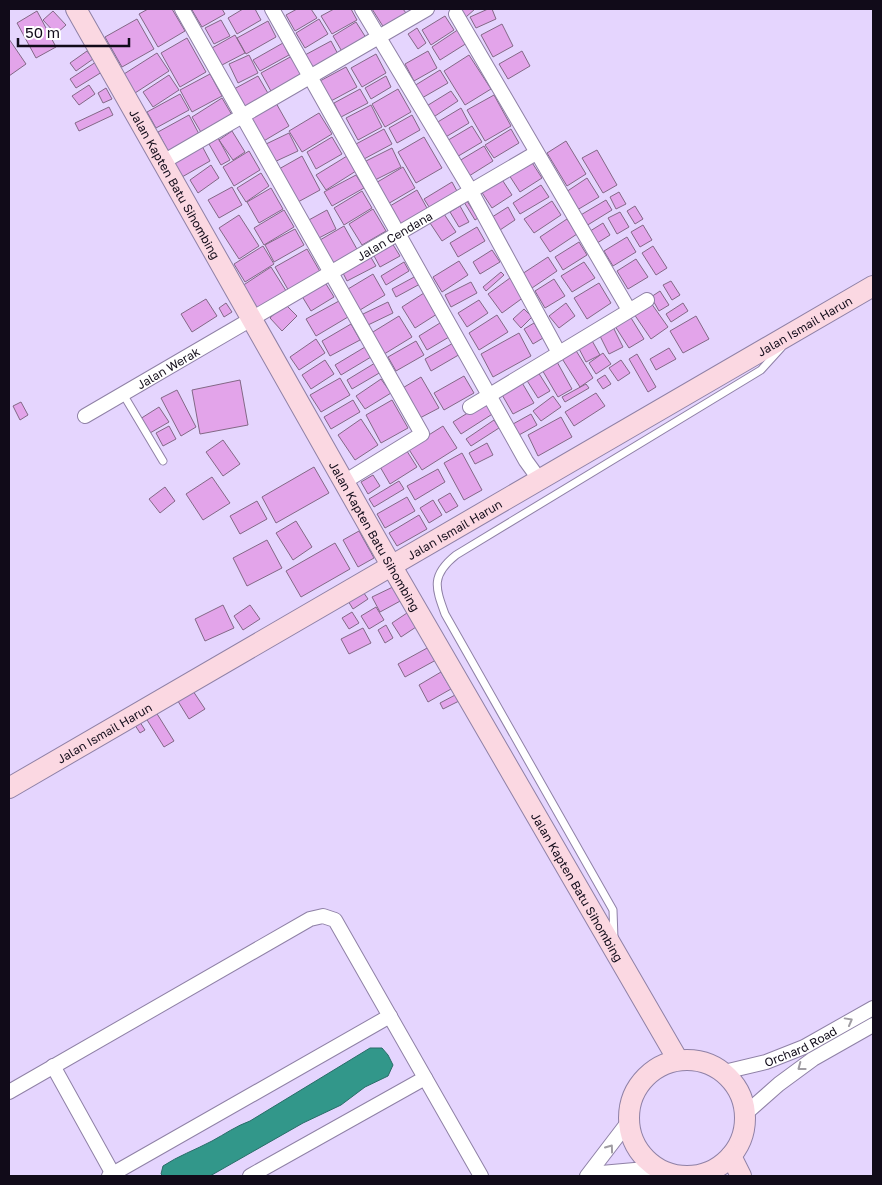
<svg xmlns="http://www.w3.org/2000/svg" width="882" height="1185" font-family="'Golos Text',sans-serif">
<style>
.water{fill:#32978a;stroke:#286d68}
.building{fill:#e3a4ea;stroke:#836886}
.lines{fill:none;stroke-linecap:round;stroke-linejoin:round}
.lane-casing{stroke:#8f81a6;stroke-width:9}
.street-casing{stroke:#8f81a6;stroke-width:16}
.secondary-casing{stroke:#8f81a6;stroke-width:22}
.lane{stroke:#fff;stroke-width:7}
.street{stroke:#fff;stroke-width:14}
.secondary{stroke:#fbd8e2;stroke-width:20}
.oneway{stroke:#a09da3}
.labels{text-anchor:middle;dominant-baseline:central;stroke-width:5;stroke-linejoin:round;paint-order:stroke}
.street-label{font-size:12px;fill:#110b19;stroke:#fff}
</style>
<rect width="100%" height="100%" fill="#e5d5fe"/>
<path class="water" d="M370,1048H382L388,1055L393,1065L388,1076L365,1087L341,1105L303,1123L210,1176H163L161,1174L163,1166C178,1156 195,1150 212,1141C225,1134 236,1126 250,1121Z"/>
<path class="building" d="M148,9H172L185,31L158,47L139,14Z
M195,9H222L225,14L202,27L192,10Z
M243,9H255L261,20L237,34L228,18Z
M297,9H311L317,18L295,31L286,15Z
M334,9H351L357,20L332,34L321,16Z
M372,9H403L409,17L386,31Z
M458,9H475L466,17Z
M488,9H492L496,19L476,28L470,17Z
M37,11L56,47L36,58L17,23Z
M53,11L66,25L56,34L43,20Z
M445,16L454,30L431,45L422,30Z
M137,19L154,49L122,67L105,37Z
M319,19L328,34L305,48L296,33Z
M221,20L230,36L214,44L205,28Z
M268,21L276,37L246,54L237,38Z
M356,22L368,41L344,55L333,36Z
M502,24L513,46L493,57L481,35Z
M417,28L426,43L418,49L408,34Z
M459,29L467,43L440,60L432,47Z
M235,35L245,53L222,65L212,48Z
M187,38L206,72L180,87L161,53Z
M9,39L26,64L9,76Z
M331,41L339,56L313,69L305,55Z
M283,43L289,55L260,71L253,60Z
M87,51L93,59L76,71L70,63Z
M428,51L437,68L414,81L405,64Z
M522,51L530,66L508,79L499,64Z
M157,53L169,71L135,93L124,74Z
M376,54L386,73L362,87L351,68Z
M249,55L258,73L238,83L229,64Z
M469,55L491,89L465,105L444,71Z
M292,56L303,76L272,93L261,73Z
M96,62L102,72L76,88L70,79Z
M346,67L357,87L331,101L320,81Z
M440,70L448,83L422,98L414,86Z
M210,74L222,96L192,112L180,90Z
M169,75L179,90L153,107L143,92Z
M258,76L269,95L245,108L234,89Z
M386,76L391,87L371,99L365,88Z
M89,85L95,94L79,105L72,96Z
M106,88L112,99L103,103L98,93Z
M360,89L368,103L341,117L334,103Z
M398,89L411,112L385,127L372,104Z
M451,91L458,101L432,118L425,107Z
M180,94L189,110L156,128L147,112Z
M494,95L511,126L485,141L467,110Z
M222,98L232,115L202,134L192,117Z
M276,103L289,126L262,142L249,120Z
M371,105L382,127L358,140L346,118Z
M109,107L113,115L79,131L75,123Z
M461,108L469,123L444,138L436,123Z
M319,113L332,134L302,152L289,131Z
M189,115L199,134L168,151L158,132Z
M412,115L420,130L397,143L389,128Z
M472,126L482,142L455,158L445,142Z
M384,129L392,144L364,159L356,144Z
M511,129L519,143L494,158L485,145Z
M232,131L245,152L233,160L219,140Z
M289,133L298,151L272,163L264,145Z
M332,137L342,154L316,169L307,152Z
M424,137L442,168L416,183L398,152Z
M218,138L230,160L221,165L209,144Z
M566,141L586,174L567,186L547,153Z
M202,146L210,161L182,177L174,162Z
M484,146L493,161L469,176L459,161Z
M392,148L401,167L375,180L366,161Z
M597,150L617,185L603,193L582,158Z
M249,151L260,170L234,186L223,167Z
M302,156L320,190L298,202L279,169Z
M347,156L356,171L326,190L316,175Z
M531,161L542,178L520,192L509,175Z
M211,165L219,178L198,193L190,180Z
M403,167L415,188L386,205L374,184Z
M261,173L269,186L246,202L237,188Z
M356,175L364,188L332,206L324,192Z
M501,178L512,195L492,208L481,191Z
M587,178L599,197L577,210L566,192Z
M452,182L458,193L431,210L424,199Z
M541,185L549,197L520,214L513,203Z
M232,187L242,205L219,218L208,200Z
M271,188L283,209L259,223L247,202Z
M417,190L428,210L401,226L390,206Z
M362,191L372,208L344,225L334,208Z
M619,192L626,204L616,209L610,197Z
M606,200L612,210L586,226L579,216Z
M467,201L478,218L475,220L464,202Z
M552,201L561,215L534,233L524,219Z
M460,206L469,222L459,227L450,212Z
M635,206L643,219L635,224L627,211Z
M508,207L515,220L497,232L489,219Z
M373,209L386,231L362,245L349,224Z
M284,210L294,227L264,245L254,228Z
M327,210L336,229L317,239L307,221Z
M620,212L629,227L617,234L608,218Z
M444,214L456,232L442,241L430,223Z
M239,215L259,246L239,259L219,228Z
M567,219L577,234L550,252L540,237Z
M603,223L610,235L594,245L587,233Z
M643,225L652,240L640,247L631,232Z
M344,226L358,251L334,265L320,240Z
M477,227L485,241L458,257L450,243Z
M295,229L304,245L274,262L265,245Z
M627,237L636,252L613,266L604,251Z
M579,242L587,255L563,270L555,257Z
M392,243L400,256L380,267L373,254Z
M263,246L274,264L245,282L234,264Z
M653,246L667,268L656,275L642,253Z
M307,249L322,275L290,293L275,267Z
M492,250L500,262L480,274L473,262Z
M369,254L376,266L347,281L341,269Z
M548,257L557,271L532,288L522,274Z
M636,259L648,277L628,289L617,271Z
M459,261L468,275L442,292L433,277Z
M404,262L409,271L386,285L381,276Z
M584,262L595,278L572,292L561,276Z
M271,267L288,294L259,313L242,286Z
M501,272L504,275L486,291L483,287Z
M373,274L385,295L355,313L343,292Z
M416,276L420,284L396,297L392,289Z
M510,278L524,297L502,313L488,294Z
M323,279L334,297L311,311L300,293Z
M554,279L565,296L545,308L535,291Z
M671,281L680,295L672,300L663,285Z
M471,282L477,293L451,307L445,295Z
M599,283L611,303L587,319L574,298Z
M660,291L669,305L659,311L651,297Z
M424,293L437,314L415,328L402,307Z
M206,299L217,316L192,332L181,314Z
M479,300L488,313L467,327L458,313Z
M339,301L348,317L316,336L306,319Z
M388,302L393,313L368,325L363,314Z
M226,303L232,312L224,317L219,308Z
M566,303L575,316L559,328L549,316Z
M651,303L668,327L651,339L634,314Z
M683,303L688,311L671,322L666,314Z
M285,304L297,316L282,331L270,318Z
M524,309L532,317L521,328L513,319Z
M628,313L644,339L629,348L613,323Z
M497,315L508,332L479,350L469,333Z
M399,316L412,337L381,356L368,335Z
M696,316L709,339L683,353L670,331Z
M440,323L449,337L427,350L419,336Z
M534,323L543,338L533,344L524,329Z
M351,324L360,340L330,356L322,341Z
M613,327L623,347L609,354L599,334Z
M519,333L531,356L493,377L481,354Z
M590,337L600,355L586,362L577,345Z
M316,339L325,353L299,370L290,357Z
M416,341L424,355L396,371L388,357Z
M455,342L462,353L431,371L425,359Z
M365,347L371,357L341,375L335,365Z
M669,348L676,359L656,370L650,359Z
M575,349L593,378L580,387L561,357Z
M603,353L611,364L596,374L589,363Z
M637,354L656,387L648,392L629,359Z
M325,360L334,374L311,389L302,375Z
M556,360L572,389L558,397L541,368Z
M621,360L630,373L618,381L609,368Z
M375,363L381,372L352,389L347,380Z
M538,372L550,391L538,398L526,379Z
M605,375L611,384L603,389L597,380Z
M464,376L474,393L444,410L434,393Z
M421,377L439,408L418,419L401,389Z
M340,378L350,395L321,412L310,395Z
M381,379L391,393L365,409L356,396Z
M240,380L248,425L200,434L192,390Z
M521,381L534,403L513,414L501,393Z
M586,384L589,388L565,402L562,397Z
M177,390L196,427L181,436L161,398Z
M596,393L605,406L574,426L565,412Z
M553,396L561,407L541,421L533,411Z
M353,400L360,412L331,429L324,417Z
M392,400L408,428L381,443L366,415Z
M487,401L494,413L461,434L453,422Z
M21,402L28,415L20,420L13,406Z
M159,407L169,422L150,433L140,419Z
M531,414L537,425L519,435L513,424Z
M561,417L572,437L538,456L528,435Z
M361,419L378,445L355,460L338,435Z
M494,420L499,428L471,446L466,439Z
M169,426L176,439L163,446L156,433Z
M443,426L457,448L422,470L408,448Z
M223,440L240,464L223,476L206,452Z
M487,443L493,455L475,464L469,453Z
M405,448L417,467L390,484L379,465Z
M462,453L482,490L464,500L444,463Z
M314,467L329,493L276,523L262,497Z
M438,469L445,482L415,500L407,486Z
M373,475L380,486L368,494L361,482Z
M212,477L230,503L203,520L186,494Z
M399,481L404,489L374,507L369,499Z
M165,487L175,501L160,513L149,499Z
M450,493L458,506L446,513L438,500Z
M407,497L415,511L385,528L377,514Z
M433,500L442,515L429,523L420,508Z
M257,501L267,519L240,534L230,516Z
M419,515L427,529L397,546L389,533Z
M296,521L312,547L293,560L276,533Z
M359,531L374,558L358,567L343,540Z
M267,540L282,568L247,586L233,558Z
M335,543L350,569L301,597L286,571Z
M397,585L404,599L380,612L372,597Z
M359,586L368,599L353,609L345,596Z
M223,605L234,628L205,641L195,619Z
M250,605L260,619L243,630L234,616Z
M376,607L384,620L369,629L361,616Z
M410,611L419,625L401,637L392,623Z
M352,612L359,623L349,629L342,618Z
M386,625L393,638L385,643L378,630Z
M363,628L371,643L349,654L341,639Z
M429,647L436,660L405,677L398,664Z
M441,672L451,689L428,702L419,685Z
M191,688L205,709L189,719L176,698Z
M457,694L461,700L443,709L440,703Z
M154,709L174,741L164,747L144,715Z
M138,719L145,730L140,733L133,722Z"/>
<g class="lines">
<defs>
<path id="lane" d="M123,394L163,461
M614,939L613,910L445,614C435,587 431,575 456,555L761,370L781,348"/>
<g id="street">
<path d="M182,9L422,434L344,482"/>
<path d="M272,9L526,461L539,479"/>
<path d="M362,9L471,191L559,353"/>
<path d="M456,14L629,310"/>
<path d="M163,162L427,9"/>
<path d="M470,407L647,300"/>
<path id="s1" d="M85,416L536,153"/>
<path d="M53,1066L114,1176"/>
<path id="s2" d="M724,1072L766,1062L804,1047L873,1008"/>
<path d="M9,1092L310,919L323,916L335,920L481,1176"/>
<path d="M745,1114L779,1084L813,1059L873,1025"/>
<path d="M590,1174L657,1168"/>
<path d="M109,1176L390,1016"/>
<path d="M250,1176L425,1078"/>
<path d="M587,1176L629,1121"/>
</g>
<g id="secondary">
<path id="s3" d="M76,9L391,565L678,1060"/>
<path id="s4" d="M9,788L873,286"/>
<circle cx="687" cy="1118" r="58"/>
<path d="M731,1156L741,1176"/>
</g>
</defs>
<use href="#lane" class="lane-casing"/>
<use href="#street" class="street-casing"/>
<use href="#secondary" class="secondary-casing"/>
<use href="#lane" class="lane"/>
<use href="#street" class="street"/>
<use href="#secondary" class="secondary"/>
</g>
<defs><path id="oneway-chevron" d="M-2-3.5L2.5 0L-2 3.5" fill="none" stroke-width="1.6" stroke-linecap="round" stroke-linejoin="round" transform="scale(1.25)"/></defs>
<g class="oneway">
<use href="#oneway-chevron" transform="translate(849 1021) rotate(-29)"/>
<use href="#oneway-chevron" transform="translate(801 1067) rotate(143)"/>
<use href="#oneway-chevron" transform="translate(610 1148) rotate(-54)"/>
</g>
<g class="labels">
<g class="street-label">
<text stroke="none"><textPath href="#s3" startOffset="201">Jalan Kapten Batu Sihombing</textPath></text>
<text stroke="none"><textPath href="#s1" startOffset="358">Jalan Cendana</textPath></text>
<text stroke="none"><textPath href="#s4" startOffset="920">Jalan Ismail Harun</textPath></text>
<text stroke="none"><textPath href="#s1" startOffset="96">Jalan Werak</textPath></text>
<text stroke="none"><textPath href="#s4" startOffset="515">Jalan Ismail Harun</textPath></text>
<text stroke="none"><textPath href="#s3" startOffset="606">Jalan Kapten Batu Sihombing</textPath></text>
<text stroke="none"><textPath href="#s4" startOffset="110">Jalan Ismail Harun</textPath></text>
<text stroke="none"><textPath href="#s3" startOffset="1011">Jalan Kapten Batu Sihombing</textPath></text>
<text stroke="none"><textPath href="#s2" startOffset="81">Orchard Road</textPath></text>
</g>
</g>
<rect width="882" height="1185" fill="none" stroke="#110b19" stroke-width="20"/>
<path d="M18 38v8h111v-8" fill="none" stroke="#110b19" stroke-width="2.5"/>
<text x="25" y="38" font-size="15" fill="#110b19" stroke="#ffffff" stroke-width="4" paint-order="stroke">50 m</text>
</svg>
